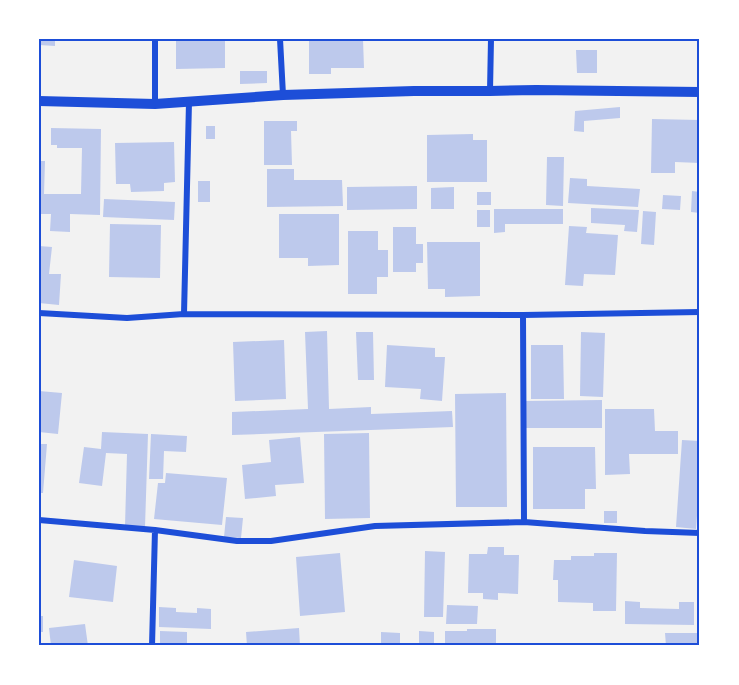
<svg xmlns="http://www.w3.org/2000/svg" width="739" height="685" font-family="'PT Sans Narrow',sans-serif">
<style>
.building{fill:#bdc9ec}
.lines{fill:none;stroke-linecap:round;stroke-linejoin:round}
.minor{stroke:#1d4ed8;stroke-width:6}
.tertiary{stroke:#1d4ed8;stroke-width:10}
.neatline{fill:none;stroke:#1d4ed8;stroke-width:2}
</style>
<rect width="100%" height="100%" fill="#f2f2f2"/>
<path class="building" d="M39,39H55V46L39,45Z
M176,39H225V68L176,69Z
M309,39H363L364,68H331V74H309Z
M576,50H597V73H577Z
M240,71H267V83L240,84Z
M620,107V118L584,121V132L574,131L575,111Z
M652,119L700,120V163L675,162V173H651Z
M264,121H297V131H291L292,165H264Z
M206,126H215V139H206Z
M51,128L101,129L100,215L70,214V232L50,231L51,214H39V161H45L44,194H81L82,148H57V145H51Z
M473,134V140H487V182H427V135Z
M174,142L175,182L164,183V191L131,192L130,184H116L115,143Z
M547,157H564L563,206L546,205Z
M267,169H294V180H342L343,206L267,207Z
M570,178L587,179V186L640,189L638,207L568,203Z
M198,181H210V202H198Z
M417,186V209L347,210V187Z
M454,187V209H431V188Z
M692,191L700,192V213L691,212Z
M477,192H491V205H477Z
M663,195L681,196L680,210L662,209Z
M104,199L175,202L174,220L103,217Z
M591,208L639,210L637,232L624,231L625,225L591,223Z
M494,209H563V224H505V232L494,233Z
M477,210H490V227H477Z
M643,211L656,212L654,245L641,244Z
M279,214H339V265L308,266V258H279Z
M110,224L161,225L160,278L109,277Z
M569,226L587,227L586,233L618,235L615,275L584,274L583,286L565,285Z
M393,227H416V244H423V263H416V272H393Z
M348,231H378V250H388V277H377V294H348Z
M427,242H480V296L445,297V289H428Z
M39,246L52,247L49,274H61L59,305L39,303Z
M327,331L329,409L371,407V414L452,411L453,427L232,435V412L308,409L305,332Z
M356,332H373L374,380H358Z
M581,332L605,333L603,397L580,396Z
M284,340L286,399L235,401L233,342Z
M387,345L435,348V357H445L442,401L420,399L421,389L385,387Z
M531,345H563L564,399H531Z
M39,391L62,393L58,434L39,432Z
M506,393L507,507H456L455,394Z
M602,400V428H526V401Z
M605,409H654L655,431H678V454H629L630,474L605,475Z
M102,432L148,434L145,527L125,526L127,454L106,453L102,486L79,483L84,447L101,449Z
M369,433L370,518L325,519L324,434Z
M151,434L187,436L186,452L164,451L163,479H149Z
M300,437L304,483L275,485L276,496L245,499L242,465L271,462L269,440Z
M682,440L700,441V477L696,529L676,527Z
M39,444H47L43,493H39Z
M533,447H595L596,489H585V509H533Z
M166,473L227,478L222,525L154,519L158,483H165Z
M604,511H617V523H604Z
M226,517L243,518L241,538L224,537Z
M488,547H504V555H519L518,594L498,593V600L483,599V593H468L469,554H487Z
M425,551L445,552L443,617H424Z
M340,553L345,612L300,616L296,557Z
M594,553H617L616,611H593V603L558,602V580H553L554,560H571V556H594Z
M74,560L117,566L113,602L69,597Z
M625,601L640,602V608L679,609V602H694V625L625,624Z
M447,605L478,606L477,624H446Z
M159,607L176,608V612L197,613V608L211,609V629L159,627Z
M39,616H43V632H39Z
M85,624L88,646H51L49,628Z
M299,628L300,646H247L246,632Z
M467,629H496V646H445V631H467Z
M160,631L187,632V646H160Z
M419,631L434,632V646H419Z
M381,632L400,633V646H381Z
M665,633H699V646H666Z"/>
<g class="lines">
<path class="minor" d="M155,39V104
M280,39L283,95
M490,91L491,39
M39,313L127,318L184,314L523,315L700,312
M184,314L189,102
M523,315L524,522
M39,520L155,530L237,541H271L375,526L524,522L645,531L700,533
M152,646L155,530"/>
<path class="tertiary" d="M39,101L155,104L283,95L414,91H490L536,90L700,92"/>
</g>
<rect width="739" height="685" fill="none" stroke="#ffffff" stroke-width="81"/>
<rect x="40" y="40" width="658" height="604" class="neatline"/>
</svg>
